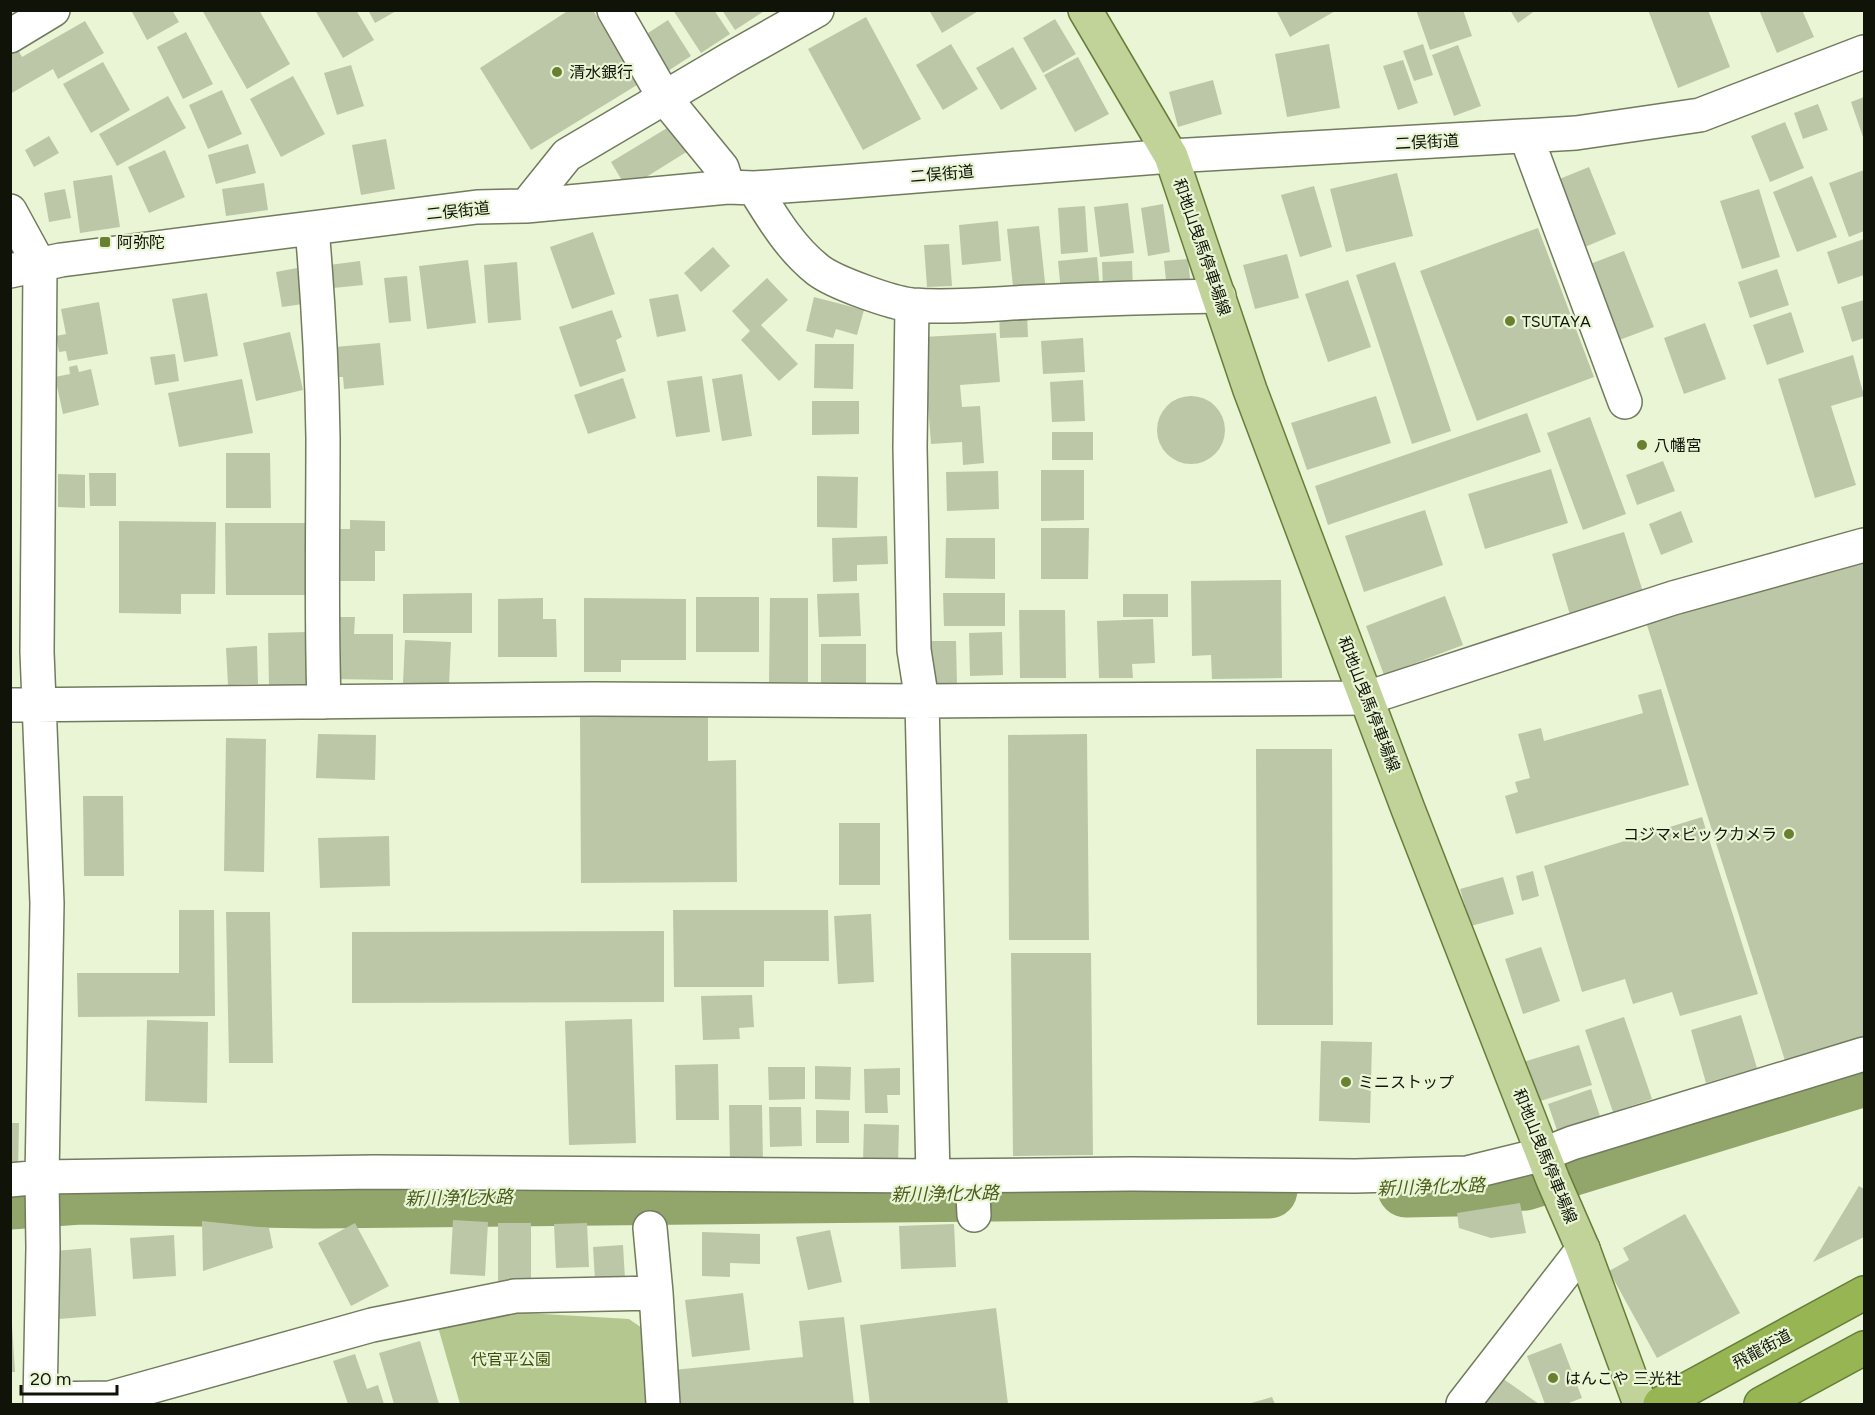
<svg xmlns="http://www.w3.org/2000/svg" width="1875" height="1415" font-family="Figtree,'Noto Sans JP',sans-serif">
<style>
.green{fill:#b4c78e}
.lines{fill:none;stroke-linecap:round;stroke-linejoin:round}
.river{stroke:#92a56a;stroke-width:57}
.building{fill:#bcc7a7}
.minor-casing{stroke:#717b5d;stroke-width:36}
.major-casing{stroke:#687d39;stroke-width:36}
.highway-casing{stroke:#687d39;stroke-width:36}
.minor{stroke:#fff;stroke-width:33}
.major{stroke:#c1d398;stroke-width:33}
.highway{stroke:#98b553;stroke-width:33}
.poi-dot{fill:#698031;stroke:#e9f5d4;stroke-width:2}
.labels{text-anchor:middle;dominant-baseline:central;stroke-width:4.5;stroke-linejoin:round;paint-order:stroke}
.poi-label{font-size:16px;fill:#101408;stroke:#e9f5d4;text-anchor:start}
.street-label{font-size:16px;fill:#101408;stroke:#e9f5d4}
.park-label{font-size:16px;fill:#3c4d07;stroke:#e9f5d4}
.water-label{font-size:18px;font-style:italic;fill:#4b5d1c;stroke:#e9f5d4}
</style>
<rect width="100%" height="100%" fill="#e9f5d4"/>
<path class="green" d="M509,1312L629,1319L642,1328L648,1404H460L438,1327Z"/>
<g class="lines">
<path class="river" d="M1406,1189L1454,1188L1525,1182L1864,1078
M10,1201L80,1196L317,1200L1269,1190"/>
</g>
<path class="building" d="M131,10H172L179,22L147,40Z
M202,10H259L290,64L247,89Z
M315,10H356L374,40L343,58Z
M368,10H398L375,23Z
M569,10H593L637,85L531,150L480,68Z
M673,10H714L730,34L701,53Z
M722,10H766L735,30Z
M929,10H980L942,33Z
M1276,10H1337L1290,37Z
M1416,10H1463L1472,36L1430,50Z
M1510,10H1536L1518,23Z
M1648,10H1708L1730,67L1678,88Z
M1759,10H1802L1814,37L1777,53Z
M866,17L921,119L863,150L808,49Z
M1055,19L1076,54L1043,73L1023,38Z
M668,20L691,56L668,71L645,35Z
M85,21L104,53L58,79L53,69L10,94V54L18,50L22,57Z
M186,32L213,84L183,99L157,47Z
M951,44L978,89L943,110L916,65Z
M1329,44L1340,108L1287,117L1275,54Z
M1423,44L1433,75L1414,81L1403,51Z
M1458,45L1481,106L1454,116L1432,55Z
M1013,47L1037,89L1001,110L976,68Z
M1078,57L1109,114L1075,132L1044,75Z
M1403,60L1418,103L1398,110L1383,66Z
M103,62L130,110L91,133L63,84Z
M351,65L364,106L337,115L324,73Z
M293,76L325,134L281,157L250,99Z
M1213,80L1222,114L1178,127L1169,92Z
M222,90L242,134L208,149L189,105Z
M168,96L186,128L117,166L99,134Z
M1864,97V140L1851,102Z
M1818,104L1828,130L1803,139L1794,113Z
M1785,122L1804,168L1770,182L1751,136Z
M672,125L688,151L627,189L611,162Z
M49,136L59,153L34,167L25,150Z
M386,139L395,189L361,195L352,145Z
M248,144L256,173L216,184L208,155Z
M165,150L185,197L149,213L128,167Z
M1589,167L1616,234L1580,249L1552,182Z
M1864,170V231L1849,237L1829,183Z
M1397,173L1413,236L1346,252L1330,189Z
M112,175L120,227L80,233L73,181Z
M1812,176L1837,237L1797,252L1773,192Z
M264,183L268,210L226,216L222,189Z
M1314,186L1332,247L1300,257L1281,195Z
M65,189L71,218L49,222L44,193Z
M1759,189L1780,257L1742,269L1720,201Z
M1128,203L1134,253L1100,257L1094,207Z
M1163,204L1170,252L1148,256L1141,208Z
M1085,206L1088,252L1061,254L1058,208Z
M998,221L1001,261L962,265L959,225Z
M1039,226L1046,292L1014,296L1007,229Z
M1538,228L1594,377L1477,421L1420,271Z
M593,232L615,294L572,309L550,247Z
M1864,239V275L1838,284L1827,252Z
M949,244L952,286L927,287L924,245Z
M713,247L730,266L701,292L684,273Z
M1624,251L1654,327L1614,342L1585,266Z
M1287,254L1299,298L1255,309L1243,265Z
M1097,257L1100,289L1061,292L1058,261Z
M1188,259L1191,288L1167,290L1164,261Z
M468,260L476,323L427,329L419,266Z
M360,261L363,285L333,288L329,265Z
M1132,261L1133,289L1103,290L1102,262Z
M517,262L521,320L488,323L484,265Z
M1395,262L1451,431L1412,444L1356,275Z
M297,268L303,304L282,307L276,272Z
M1777,269L1789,305L1750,318L1738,282Z
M407,276L411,321L389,323L384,278Z
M767,278L788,300L761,325L798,364L779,381L741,340L750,331L732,311Z
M1348,280L1371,347L1328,362L1305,294Z
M207,293L218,356L184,362L172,299Z
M678,294L686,331L657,337L649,299Z
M814,297L864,310L857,335L836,329L833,338L806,331Z
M1864,300V338L1852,342L1841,307Z
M99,302L108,354L68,361L66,351L59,352L56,336L66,334L61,309Z
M612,310L622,337L616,340L626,371L580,387L559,327Z
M1027,312L1028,337L1000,338L999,313Z
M1791,312L1804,352L1767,365L1753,325Z
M1705,323L1726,379L1684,394L1664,338Z
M290,332L303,390L256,401L243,343Z
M996,333L1000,382L960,385L962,407L980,406L984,463L963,465L962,442L931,444L923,337Z
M1083,338L1085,372L1043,374L1041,341Z
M380,343L384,385L344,389L343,377H338L335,347Z
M815,344H854L853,389L814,388Z
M175,354L179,381L155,385L150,357Z
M1853,355L1864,396L1831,406L1856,485L1815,498L1778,379Z
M77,365L79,372L91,369L99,405L63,414L55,377L70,374L69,367Z
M742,374L752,436L722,441L712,379Z
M702,376L710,432L676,437L667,381Z
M623,378L636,418L588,434L574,395Z
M242,379L253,433L179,447L168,393Z
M1083,380L1085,421L1052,422L1050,382Z
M1376,396L1391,443L1307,470L1291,423Z
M1157 430a34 34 0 1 1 68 0a34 34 0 1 1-68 0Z
M812,401H859V434L812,435Z
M1527,413L1541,452L1328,525L1315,486Z
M1590,417L1626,514L1583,530L1547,433Z
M1052,432H1093V460H1052Z
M226,453H270L271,508H226Z
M1663,461L1675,491L1637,505L1626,475Z
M1551,469L1568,523L1485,549L1468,494Z
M1041,470H1084V520L1041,521Z
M998,471L999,509L947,511L946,472Z
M89,473H116V506H90Z
M58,474L85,475V508L58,507Z
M817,476L858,477L857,528L817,527Z
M1425,510L1443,565L1364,592L1345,536Z
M1681,511L1693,542L1661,555L1649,524Z
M350,520L385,521V551H375V581H334L335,529H350Z
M119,521L216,522L215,594H181V614L119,613Z
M225,523H305V595H226Z
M1041,528H1089L1088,579H1041Z
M1624,532L1643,592L1570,615L1552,554Z
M887,536L888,564L857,565V581L833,582L832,538Z
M946,538H995V579L945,578Z
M1864,559V1046L1788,1070L1646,622Z
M1281,580L1282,678L1212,679L1211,655L1192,656L1191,581Z
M472,593V633H403V594Z
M859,593L861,636L819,637L817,594Z
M943,593H1005V626H944Z
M1123,594H1168V617H1123Z
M1445,596L1463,645L1384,675L1366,626Z
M696,597H759V652H696Z
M543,598V619H556L557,657H498V599Z
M584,598L686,599V660H621V672H584Z
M770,598H808V682H769Z
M1019,610H1065L1066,678H1020Z
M334,617H355L354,634H393V680L334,679Z
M1153,619L1155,663L1132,664L1133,678H1099L1097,621Z
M307,632L309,686L269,687L268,633Z
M1002,632L1003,675L970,676L969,633Z
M405,640L451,642L449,685L403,683Z
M929,641H956L957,685L931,686Z
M821,644H866V685L821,684Z
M257,646L258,684L228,685L226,648Z
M1661,689L1689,785L1516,834L1505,796L1518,792L1515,782L1530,778L1518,734L1541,728L1544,741L1643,713L1638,695Z
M708,715V761L736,760L737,882L581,883L580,716Z
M318,734L376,735L375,780L316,778Z
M1087,734L1089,940H1009L1008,735Z
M226,738L266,739L264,872L224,871Z
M1256,749H1332L1333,1025H1257Z
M83,796H123L124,876H84Z
M1702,817L1758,994L1680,1016L1672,992L1633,1004L1625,979L1582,992L1544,866Z
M839,823H880V885H839Z
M389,836L390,886L320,888L318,838Z
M1533,871L1539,896L1522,901L1516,876Z
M1503,877L1514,914L1471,926L1460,889Z
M179,910H214L215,1016L78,1017L77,973H179Z
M673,910H828L829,961H764V987H674Z
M226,912H270L273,1063H229Z
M871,914L874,982L838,984L834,916Z
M664,931V1002L352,1003V932Z
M1541,947L1560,1001L1523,1014L1505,959Z
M1011,953H1091L1093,1155L1013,1156Z
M752,995L754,1027L739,1028L740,1039L703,1040L701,996Z
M1741,1015L1757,1068L1706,1083L1691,1030Z
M1624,1017L1652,1099L1613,1112L1585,1030Z
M632,1019L636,1143L569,1145L565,1021Z
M147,1020L208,1022L207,1103L145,1101Z
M1321,1041L1372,1042L1370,1123L1319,1121Z
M1579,1045L1592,1085L1537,1102L1523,1062Z
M718,1064L719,1120H676L675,1065Z
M815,1066L851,1067L850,1100L815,1099Z
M768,1067H805V1099L769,1100Z
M900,1068V1095H887L888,1113H865L864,1069Z
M1591,1089L1601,1119L1558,1133L1548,1104Z
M729,1105H762L763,1164H730Z
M769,1107H801L802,1146L770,1147Z
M816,1110L849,1111V1143H816Z
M10,1123H19L18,1172H10Z
M864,1124L899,1125L898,1164L863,1163Z
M1859,1186L1864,1189V1237L1813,1262Z
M1520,1203L1526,1233L1491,1238L1459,1228L1457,1213Z
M1685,1214L1740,1313L1657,1358L1609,1271L1629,1260L1623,1248Z
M453,1220L488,1222L485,1276L450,1274Z
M202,1221L269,1228L273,1248L203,1271Z
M355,1223L389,1286L351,1306L318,1243Z
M498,1223H531V1281H498Z
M587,1223L589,1267L556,1268L554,1224Z
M954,1224L956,1267L901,1269L899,1226Z
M830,1230L842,1282L808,1290L796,1237Z
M702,1232L760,1234V1264L730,1263V1277L702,1276Z
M174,1235L176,1276L133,1279L130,1238Z
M623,1245L625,1279L595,1280L593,1247Z
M91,1248L96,1316L59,1319L55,1251Z
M743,1293L750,1350L692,1357L685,1300Z
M996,1308L1008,1404H870L860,1325Z
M844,1317L854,1404H676L673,1370L803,1357L799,1321Z
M10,1325H12L15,1372H10Z
M420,1341L439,1404H394L379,1353Z
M1561,1343L1582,1398L1566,1404H1545L1527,1356Z
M355,1354L367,1389L378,1385L384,1404H348L333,1361Z
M1502,1378L1539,1404H1483Z
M1272,1397L1275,1404H1248Z"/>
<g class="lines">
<defs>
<path id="minor" d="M614,10L664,97L722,168L728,187
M10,36L53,10
M1526,136L1625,402
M754,188C772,217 790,248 818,270C835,283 892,303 912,305C951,308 992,304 1031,302C1094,299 1156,297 1219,296
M526,206L567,155L730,59L817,10
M10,211L40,266L37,652L47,903L42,1177L43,1248L40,1404
M312,228C318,298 322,368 323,438C323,526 321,614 324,702
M10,271L61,260L477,207L526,206L728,187L754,188L841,182L1171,156L1576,133L1700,115L1864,52
M912,305L910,447L914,650L922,701L933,1176
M10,705L592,699L922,701L1367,698L1673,598L1864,545
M972,1176L974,1215
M10,1180L42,1177L374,1172L933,1176L1131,1174L1355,1176L1467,1173L1544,1154L1572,1143L1864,1054
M650,1228L656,1293
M40,1399L110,1398L372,1325L515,1296L656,1293L663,1404
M1463,1404L1583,1249"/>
<path id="major" d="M1085,10L1171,156L1250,390L1408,809L1553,1180L1583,1249L1640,1404"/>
<path id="highway" d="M1660,1404L1864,1293
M1761,1404L1864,1348"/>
</defs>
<use href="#minor" class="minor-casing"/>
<use href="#major" class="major-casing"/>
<use href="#highway" class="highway-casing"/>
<use href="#minor" class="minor"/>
<use href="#major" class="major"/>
<use href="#highway" class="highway"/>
</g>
<g class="poi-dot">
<circle cx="557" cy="72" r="6"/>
<rect x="99" y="236" width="12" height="12" rx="3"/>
<circle cx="1510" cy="321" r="6"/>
<circle cx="1642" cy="445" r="6"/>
<circle cx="1789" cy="834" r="6"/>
<circle cx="1346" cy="1082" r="6"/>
<circle cx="1553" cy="1378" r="6"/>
</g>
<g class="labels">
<g class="poi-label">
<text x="569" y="72">清水銀行</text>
<text x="117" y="242">阿弥陀</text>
<text x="1522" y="321">TSUTAYA</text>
<text x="1654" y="445">八幡宮</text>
<text x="1777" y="834" text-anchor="end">コジマ×ビックカメラ</text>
<text x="1358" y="1082">ミニストップ</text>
<text x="1565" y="1378">はんこや 三光社</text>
</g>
<g class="street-label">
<text transform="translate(1427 142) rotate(-3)">二俣街道</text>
<text transform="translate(942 174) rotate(-5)">二俣街道</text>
<text transform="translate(458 211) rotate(-6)">二俣街道</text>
<text transform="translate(1202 247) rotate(71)">和地山曳馬停車場線</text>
<text transform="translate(1369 704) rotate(69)">和地山曳馬停車場線</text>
<text transform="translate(1545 1156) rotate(68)">和地山曳馬停車場線</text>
<text transform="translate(1762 1349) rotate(-28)">飛龍街道</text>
</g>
<g class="park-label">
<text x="511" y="1359">代官平公園</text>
</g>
<g class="water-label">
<text transform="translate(1431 1187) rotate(-2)">新川浄化水路</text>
<text transform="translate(945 1194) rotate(-1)">新川浄化水路</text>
<text transform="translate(459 1198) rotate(-1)">新川浄化水路</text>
</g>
</g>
<rect width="1875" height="1415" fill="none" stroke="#101408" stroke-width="24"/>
<path d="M21 1385v9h96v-9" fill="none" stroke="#101408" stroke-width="3"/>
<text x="30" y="1385" font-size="18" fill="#101408" stroke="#e9f5d4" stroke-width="4.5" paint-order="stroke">20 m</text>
</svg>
